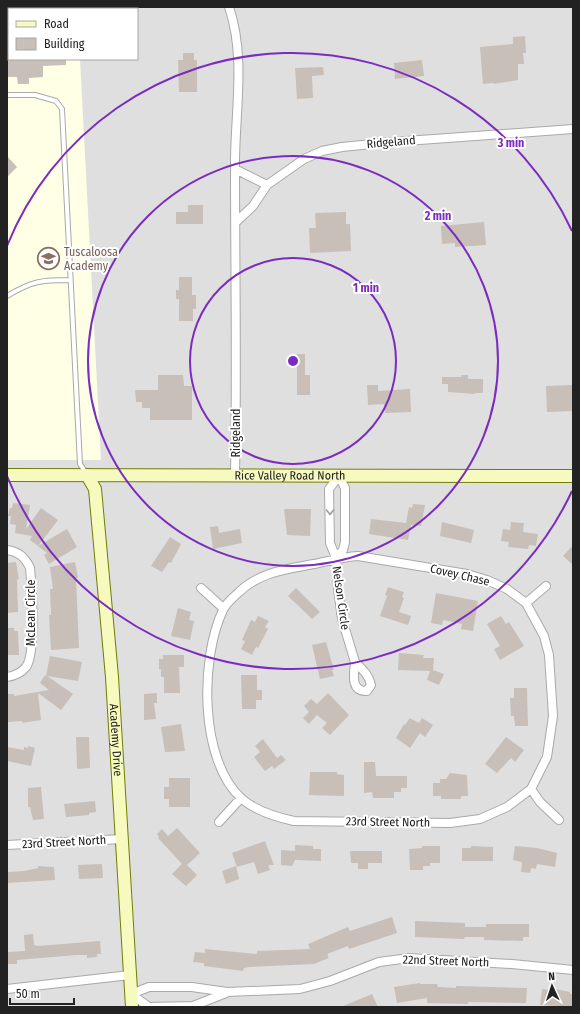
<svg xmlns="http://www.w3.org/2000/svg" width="580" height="1014" font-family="'Fira Sans Condensed',sans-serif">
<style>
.residential{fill:#e0dfdf;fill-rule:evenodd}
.education{fill:#ffffe5}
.building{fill:#c7bfb8}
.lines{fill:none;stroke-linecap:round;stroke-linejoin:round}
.lane-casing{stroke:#a9a9a9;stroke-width:6}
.street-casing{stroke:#a9a9a9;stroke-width:10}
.secondary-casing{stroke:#707d05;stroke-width:14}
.lane{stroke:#fff;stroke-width:4}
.street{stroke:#fff;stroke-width:8}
.secondary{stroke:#f7fabf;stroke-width:12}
.oneway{stroke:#9c9c9c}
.ring{fill:none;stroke:#7b2cbf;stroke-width:2}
.labels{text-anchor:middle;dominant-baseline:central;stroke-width:4;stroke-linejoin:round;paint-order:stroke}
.street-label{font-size:12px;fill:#222;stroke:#fff}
.education-label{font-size:12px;fill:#785e54;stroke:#fff;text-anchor:start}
.centre{fill:#7b2cbf;stroke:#fff;stroke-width:2}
.ring-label{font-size:12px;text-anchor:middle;font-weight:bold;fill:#7b2cbf;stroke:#fff;stroke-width:4;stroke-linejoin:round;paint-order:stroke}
</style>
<rect width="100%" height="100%" fill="#f2efe9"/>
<path class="residential" d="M7,7H573V1007H7ZM9,9H137V59H9Z"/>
<path class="education" d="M7,7H78V9H9V59H80L101,460H7Z"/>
<path class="building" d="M525,36L526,53H523L524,64H518V80L494,84V83L483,84L480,47L513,44V37Z
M183,53H194V60H197V92H179L178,60H183Z
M7,59H66V65L43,66V77L29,78V84H18L17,77H7Z
M422,60L424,76L395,79L394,63Z
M323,67L324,75L312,76L313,98L297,99L295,68Z
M7,156L17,167L7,177Z
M188,205H203V224H176V212H188Z
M346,212V224H350L351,251L310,253L309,228H316L315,213Z
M484,222L486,245L455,247V243L442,244L441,226Z
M179,277H192V295H196V309H193V321H179V299H176V290H179Z
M297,354H305V375H310V395H297Z
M158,375H183L184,386H192V420H150V408H142V402H136L135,390H158Z
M461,375H468V379H483V393H475V394L448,392V384H442V377H461Z
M367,385H378V391L410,389L411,412L385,413L384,404L368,405Z
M573,385V411L547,412L546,386Z
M13,503L30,505L26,529L41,508L58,520L38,546L30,540L32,536L15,533L16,525L10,524L11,516H8L10,508H12Z
M413,504L425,505L421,526L411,525L408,540L369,534L371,519L406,523L409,507L412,508Z
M284,509H311L310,536L287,535Z
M442,522L474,530L471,543L440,536Z
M511,522L524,523L523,532L538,534L536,546L529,545L528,549L508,547L509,542L501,541L503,529L510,530Z
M218,526L219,533L240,529L242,543L213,549L210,527Z
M67,529L77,547L49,564L44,555L47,553L38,546Z
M170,537L181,544L171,563L169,562L162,572L151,566Z
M573,545V565L563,556Z
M16,562L19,579L17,580L18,612L7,613V563Z
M75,562L78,578H76L79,648L51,650L49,615H51L50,589H53L50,567Z
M388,587L404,592L402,597L404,598L399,612L411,616L408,625L380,616L387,596L385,595Z
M296,588L320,612L312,619L288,596Z
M436,593L478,601L473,631L461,629L462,624L443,620L442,625L431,623Z
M178,608L191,612L189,620L194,621L190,640L171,636Z
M258,616L269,621L265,627L268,629L258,648L256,647L252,655L241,649L245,641L242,640L251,620L255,622Z
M501,616L506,624L509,622L524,646L500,660L494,649L500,646L487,624Z
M7,628H14V631H18L19,655H7Z
M326,642L334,670H332L334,676L320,679L312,645Z
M399,653L424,655L423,658H434L433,670L444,674L439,685L427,680L430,671L398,670Z
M163,655H184V667H179L180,693H164V677H161V669H159V659H163Z
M50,656L82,662L78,681L47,676L73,694L61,710L38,693L41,720L22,723V721L7,722V694H14V696L49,690L40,683L45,675L46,676Z
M241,675H257V690H262V700H256V709H242Z
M514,688H527L528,726H515L514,716H511L510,698H514Z
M157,693V703H154L156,719L144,720V694Z
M328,693L349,715L330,735L322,728L327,723L317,715L309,724L303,718L309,712L304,706L311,699L317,704Z
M410,718L419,723L422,718L433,725L425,737L420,733L410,748L396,738L404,724L405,725Z
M181,724L185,751L165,752L161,727Z
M76,737H89L90,768L77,769Z
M506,737L524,750L515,762L511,758L497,773L485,764Z
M263,739L277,758L281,755L286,760L274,769L272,766L265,771L254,757L260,752L255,746Z
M28,746L35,748L31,766L7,761V747L24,750V747L28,748Z
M364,762H375L376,776H407V788H401V792H394V798H373L372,792L364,793Z
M310,772H337V774L344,775V796L309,795Z
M450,773L467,775L468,796H461V799H441V796H433V783H440V779H446Z
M169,778H190V807H169V799H164V787H169Z
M41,787L44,819L33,820L30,807H28V788Z
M95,801L96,812L89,813V815L66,817L64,804Z
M177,828L200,853L187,865L197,875L186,886L172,874L182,864L158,838L159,837L157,834L162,829L168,836Z
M265,841L274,865H268L270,870L258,874L254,862L237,867L232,853Z
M295,845L313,846V849H321V861L295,860L292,866L281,865V850L295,851Z
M422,846H440V863H430V866H423V870H410L409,849L422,848Z
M471,846L493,847V861H462V848H471Z
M515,846L537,848L557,853L555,867L537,864L536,869L531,868L530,873L521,872L522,862L513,860Z
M350,851H382V863H368V869H358V863H351Z
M102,864L103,878L79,879L78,865Z
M38,866L54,867L55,880L7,883V872L24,871L38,868Z
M236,866L239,879L226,884L222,871Z
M392,917L397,933L349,949L348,946L327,954L329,958L314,964L250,967L244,968L243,971L204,966V963L193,962L195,952L205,953V949L257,954V951L310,949L308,944L348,927L350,931Z
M415,921L465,923V927H486V924H529V937H523V941L484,940V937H465L464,939L415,937Z
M33,934L34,945L38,946L100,941L101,954H97V957L87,958V955H76L17,960V964H7V952L25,951L24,935Z
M420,983V984H437L438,987L456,988V986L527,988L526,1003L468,1002V1004L427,1003V998L397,1003L394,987Z
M550,988L570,992V994H573V1007L540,1005L542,989L550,990Z
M372,994L378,1007H341Z"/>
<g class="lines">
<defs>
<path id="lane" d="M7,95H35L56,101L62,109L80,464L86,473
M7,296C32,281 41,280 70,280"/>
<path id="street" d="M229,7C246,57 235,112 235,163C235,267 237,371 235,475
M235,169L267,185
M236,222L253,206L267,185L304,159L322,151L342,147L392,142L573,129
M7,550C19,552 25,557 30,568C32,587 36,654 26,667C21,673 14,676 7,677
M358,556L467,574L487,580L507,589L526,603L544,636L549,655L553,716L547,757L531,789L507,807L480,819L450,823L294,821C276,817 256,811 242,799C199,761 200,658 223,610C226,603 234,597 239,592C260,572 287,569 314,564C329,561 343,557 358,556Z
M336,558L343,550L345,542V488L339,476L329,489L330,543L336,558L338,589L342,619L355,662
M201,588L223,608
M526,603L546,586
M355,662C362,669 369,675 371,685L367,691C350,692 354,673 355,662Z
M531,789L540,802L559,820
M219,822L241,798
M7,845L122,839
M7,989L130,975
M131,994L149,987H192L227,992L300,989L330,981L379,962L409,958L512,964L573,970
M131,994L149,1007L193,1006L226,993"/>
<g id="secondary">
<path id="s1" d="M7,475L573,476"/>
<path id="s2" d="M87,475L95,489L112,677L132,1007"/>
</g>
</defs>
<use href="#lane" class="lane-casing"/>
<use href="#street" class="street-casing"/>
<use href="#secondary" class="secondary-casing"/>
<use href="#lane" class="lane"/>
<use href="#street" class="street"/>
<use href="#secondary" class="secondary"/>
</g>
<defs><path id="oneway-chevron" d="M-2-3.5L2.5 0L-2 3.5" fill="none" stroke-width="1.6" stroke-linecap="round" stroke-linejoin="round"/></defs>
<use class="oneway" href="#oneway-chevron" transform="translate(330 512) rotate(89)"/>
<g class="ring">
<circle cx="293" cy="361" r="103"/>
<circle cx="293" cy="361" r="205"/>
<path d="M572 491A308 308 0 0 1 7 476M7 246A308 308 0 0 1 572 231"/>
</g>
<defs>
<symbol id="school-ring" viewBox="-11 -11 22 22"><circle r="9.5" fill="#fff" stroke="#8d6e63" stroke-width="1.5"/><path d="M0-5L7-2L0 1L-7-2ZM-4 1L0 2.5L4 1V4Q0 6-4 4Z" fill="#8d6e63"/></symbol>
</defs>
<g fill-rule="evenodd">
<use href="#school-ring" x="36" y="246" width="25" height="25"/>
</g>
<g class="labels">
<g class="street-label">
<text transform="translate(391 142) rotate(-5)">Ridgeland</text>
<text transform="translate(236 433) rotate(-90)">Ridgeland</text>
<text stroke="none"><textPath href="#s1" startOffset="283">Rice Valley Road North</textPath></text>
<text transform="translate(460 575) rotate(13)">Covey Chase</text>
<text transform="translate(341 598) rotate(82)">Nelson Circle</text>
<text transform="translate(31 613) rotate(-90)">McLean Circle</text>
<text stroke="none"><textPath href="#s2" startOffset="268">Academy Drive</textPath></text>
<text transform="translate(388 822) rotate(1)">23rd Street North</text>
<text transform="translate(64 842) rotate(-3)">23rd Street North</text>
<text transform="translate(446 961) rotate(2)">22nd Street North</text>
</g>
<g class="education-label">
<text x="64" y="252">Tuscaloosa<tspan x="64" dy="14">Academy</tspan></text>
</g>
</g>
<circle cx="293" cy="361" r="6" class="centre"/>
<g class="ring-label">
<text x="511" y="147">3 min</text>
<text x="438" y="220">2 min</text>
<text x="366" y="292">1 min</text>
</g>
<rect width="580" height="1014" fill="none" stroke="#222222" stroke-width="16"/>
<rect x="8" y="8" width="130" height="52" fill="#ffffff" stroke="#a7a7a7"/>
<rect x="16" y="21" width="20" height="6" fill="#f7fabf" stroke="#a7a7a7"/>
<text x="44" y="28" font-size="12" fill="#222222">Road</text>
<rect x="16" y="38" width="20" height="12" fill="#c7bfb8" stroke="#a7a7a7"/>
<text x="44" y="48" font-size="12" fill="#222222">Building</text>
<g transform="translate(552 986) rotate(357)" stroke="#ffffff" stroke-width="3" paint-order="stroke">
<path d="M0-3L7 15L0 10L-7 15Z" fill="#222222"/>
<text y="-6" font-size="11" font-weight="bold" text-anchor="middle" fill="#222222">N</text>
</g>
<path d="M10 998v6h64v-6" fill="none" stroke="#222222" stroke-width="2"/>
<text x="16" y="998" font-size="12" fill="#222222" stroke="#ffffff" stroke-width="3" paint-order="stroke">50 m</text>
</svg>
